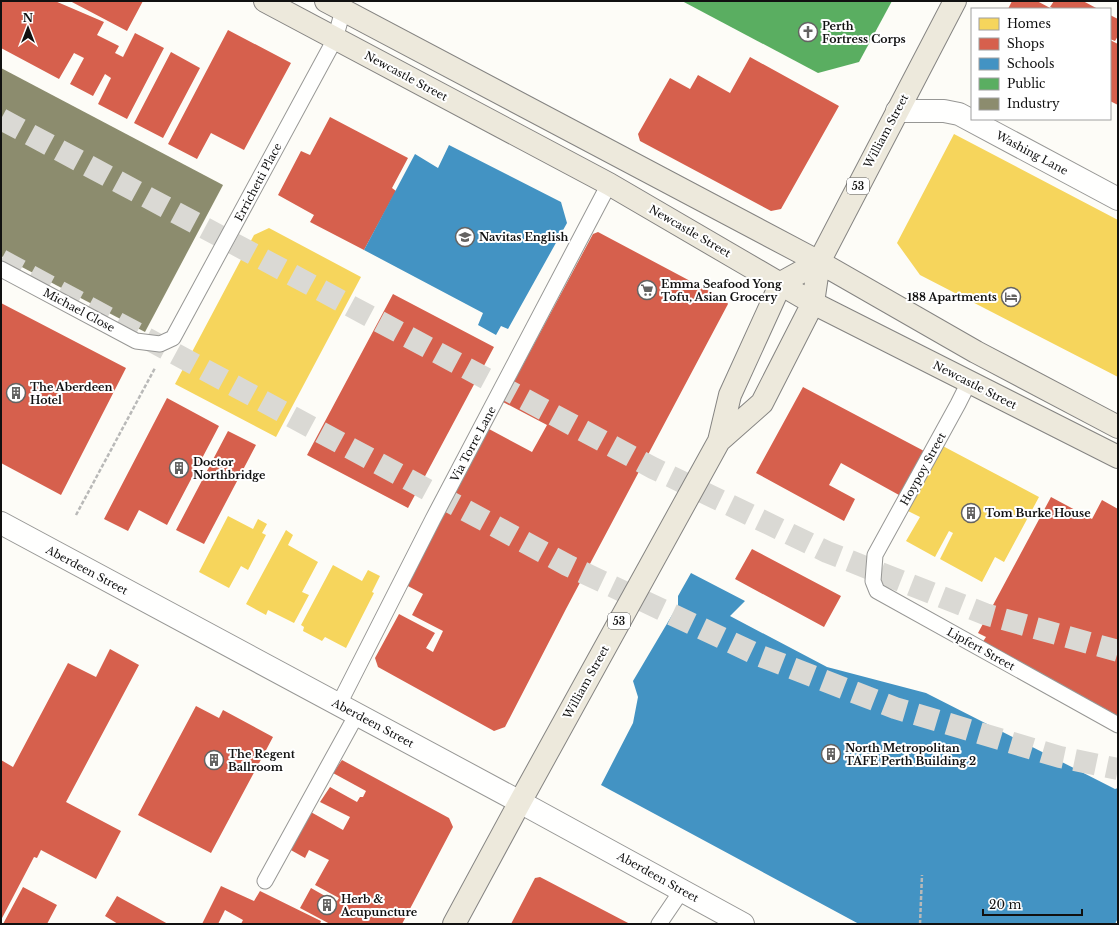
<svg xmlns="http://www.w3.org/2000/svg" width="1119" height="925" font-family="'Libre Baskerville',serif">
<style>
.homes{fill:#f6d55c}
.shops{fill:#d6604d}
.schools{fill:#4393c3}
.public{fill:#5aae61}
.industry{fill:#8c8c6e}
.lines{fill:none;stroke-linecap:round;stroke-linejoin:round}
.motorway-tunnel{stroke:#dad9d4;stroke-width:22;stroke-dasharray:22 11;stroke-linecap:butt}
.service-casing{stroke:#979795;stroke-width:17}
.minor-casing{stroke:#979795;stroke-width:24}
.tertiary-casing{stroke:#979795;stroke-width:24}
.primary-casing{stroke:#858482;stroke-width:24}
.path{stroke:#b9b9b8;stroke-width:2.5;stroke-dasharray:4 2;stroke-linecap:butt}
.service{stroke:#fffffe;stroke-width:15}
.minor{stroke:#fffffe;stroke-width:22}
.tertiary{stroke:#fffffe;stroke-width:22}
.primary{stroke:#ede9dc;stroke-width:22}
.labels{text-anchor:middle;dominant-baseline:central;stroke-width:4;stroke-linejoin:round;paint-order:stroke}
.shield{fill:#fff;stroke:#585858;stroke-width:1}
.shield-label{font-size:10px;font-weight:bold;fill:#111}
.poi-label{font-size:11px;font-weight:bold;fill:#111;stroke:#fff;text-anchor:start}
.street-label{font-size:11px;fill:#111;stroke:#fff}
</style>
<rect width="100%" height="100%" fill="#fdfcf7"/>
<path class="homes" d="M954,134L1118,220V377L920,275L897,243Z
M269,228L361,277L276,437L175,384L254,235Z
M939,444L1039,497L1004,562L995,557L982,582L940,559L953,533L949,531L935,557L906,541L920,517L904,509Z
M228,516L253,529L258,519L267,524L262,533L266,535L248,570L241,566L229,588L199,572Z
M286,530L293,535L288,545L318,562L302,592L309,595L294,623L268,610L266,615L246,604Z
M333,565L362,581L368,570L380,576L372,592L374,593L346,648L325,637L322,641L303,631L304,627L301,625Z"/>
<path class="shops" d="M1,1H55L104,22L97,35L119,46L115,53L123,57L135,33L164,48L127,119L98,104L111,78L105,74L93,96L70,84L84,58L74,53L59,79L1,48Z
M70,1H143L127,31Z
M1012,1H1037L1052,9H1008Z
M1054,1H1083L1098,9H1055L1050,7Z
M1110,15L1118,19V36L1115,41L1110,39Z
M228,30L291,63L244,150L211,133L197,159L168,144Z
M1110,40L1118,44V105L1110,101Z
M171,52L200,68L163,138L134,123Z
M750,57L839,106L781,209L771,211L640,141L638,134L670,78L690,89L698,75L730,93Z
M330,117L408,158L392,188L396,191L364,250L310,222L314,215L278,195L301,151L310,155Z
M598,232L726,300L728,304L566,609L505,727L494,731L378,667L375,658L399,614L435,633L426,648L433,652L443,631L412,615L423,594L406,585L489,429L532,452L547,425L503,402L593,234Z
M393,294L494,347L408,508L307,455Z
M1,303L126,368L61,495L1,463Z
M803,387L924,451L899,495L841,463L829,485L855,499L844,521L756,473Z
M167,398L219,426L167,525L139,510L128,531L104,519Z
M228,431L256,445L204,544L176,530Z
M1051,497L1092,519L1102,500L1118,509V720L982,643L986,637L978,633Z
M752,549L841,596L824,627L735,579Z
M110,649L139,665L66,802L121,831L96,879L41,850L37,858L34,857L1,920V760L13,767L68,663L96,677Z
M196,706L219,718L223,710L273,737L211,853L138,815Z
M342,760L449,818L453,827L402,924H330L300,908L311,888L332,900L333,899L337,901L339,898L315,885L329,860L309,850L305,858L289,849L309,811L343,830L350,817L320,802L330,787L357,802L360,797H363L366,791L333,773Z
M540,877L630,924H511L535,878Z
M221,886L254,901L260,891L321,921L320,924H241L243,920L225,910L218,924H202Z
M23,887L57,905L47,924H3Z
M117,896L168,924H118L105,916Z"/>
<path class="schools" d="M449,145L561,202L567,223L508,329L501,326L496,335L478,325L483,313L364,250L415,154L438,168Z
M691,573L745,601L730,616L827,667L926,693L1115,789L1118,788V918L1115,924H859L601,785L633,723L638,697L633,681L678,605V596Z"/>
<path class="public" d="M682,1H892L859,62L818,73Z"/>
<path class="industry" d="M1,68L223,185L145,332L1,256Z"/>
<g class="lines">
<path class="motorway-tunnel" d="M1,119L653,468L827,552L985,614L1118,651
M1,260L567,565L758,655L895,708L1060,757L1118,769"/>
<defs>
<path id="service" d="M1,269L136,341L160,344L173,338L335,39L343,10
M969,382L958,404L875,555L873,581L877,591L1118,725
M339,704L433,519L609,184
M265,881L357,714
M659,924L682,890"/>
<path id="minor" d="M897,111H944L959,114L1118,199"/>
<path id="tertiary" d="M1,523L520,802L743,924"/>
<path id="primary" d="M265,1L609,184L813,303L1118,457
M326,1L819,262L976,352L1118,427
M719,441L762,403L813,303L819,262L955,1
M454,924L520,802L719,441L730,395L781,283L819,262"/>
</defs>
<use href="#service" class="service-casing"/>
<use href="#minor" class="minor-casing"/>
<use href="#tertiary" class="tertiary-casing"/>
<use href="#primary" class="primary-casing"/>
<path class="path" d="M76,515L155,368
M920,924L922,875"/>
<use href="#service" class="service"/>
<use href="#minor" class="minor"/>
<use href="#tertiary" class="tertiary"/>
<use href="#primary" class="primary"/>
</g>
<defs>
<symbol id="church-ring" viewBox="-11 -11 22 22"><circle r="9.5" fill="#fff" stroke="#646362" stroke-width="1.5"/><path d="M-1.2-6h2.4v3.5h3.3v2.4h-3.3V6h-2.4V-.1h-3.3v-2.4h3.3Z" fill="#646362"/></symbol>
<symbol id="university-ring" viewBox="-11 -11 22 22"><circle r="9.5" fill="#fff" stroke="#646362" stroke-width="1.5"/><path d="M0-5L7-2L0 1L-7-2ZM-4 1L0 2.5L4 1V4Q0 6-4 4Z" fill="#646362"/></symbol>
<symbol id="supermarket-ring" viewBox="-11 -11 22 22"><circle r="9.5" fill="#fff" stroke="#646362" stroke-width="1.5"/><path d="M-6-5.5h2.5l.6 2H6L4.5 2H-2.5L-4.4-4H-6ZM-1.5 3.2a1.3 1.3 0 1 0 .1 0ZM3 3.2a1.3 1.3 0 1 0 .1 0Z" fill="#646362"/></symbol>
<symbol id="hotel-ring" viewBox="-11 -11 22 22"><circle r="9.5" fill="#fff" stroke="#646362" stroke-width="1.5"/><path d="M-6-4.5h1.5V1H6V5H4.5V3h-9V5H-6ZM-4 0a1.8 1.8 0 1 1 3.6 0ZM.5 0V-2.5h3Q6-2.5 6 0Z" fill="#646362"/></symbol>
<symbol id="building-ring" viewBox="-11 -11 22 22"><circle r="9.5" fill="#fff" stroke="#646362" stroke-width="1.5"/><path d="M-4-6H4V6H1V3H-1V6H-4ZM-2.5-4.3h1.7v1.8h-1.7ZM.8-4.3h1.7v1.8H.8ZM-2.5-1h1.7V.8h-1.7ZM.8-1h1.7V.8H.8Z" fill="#646362"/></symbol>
</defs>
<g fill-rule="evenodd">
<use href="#church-ring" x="797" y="21" width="22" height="22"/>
<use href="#university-ring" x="454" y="226" width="22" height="22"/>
<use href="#supermarket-ring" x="636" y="279" width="22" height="22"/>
<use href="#hotel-ring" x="1000" y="286" width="22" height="22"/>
<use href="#building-ring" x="5" y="382" width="22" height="22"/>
<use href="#building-ring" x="168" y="457" width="22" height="22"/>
<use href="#building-ring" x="960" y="502" width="22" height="22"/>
<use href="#building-ring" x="820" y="743" width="22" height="22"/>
<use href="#building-ring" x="203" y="749" width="22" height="22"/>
<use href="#building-ring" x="316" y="894" width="22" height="22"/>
</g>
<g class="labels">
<g class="shield">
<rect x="847" y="178" width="22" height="16" rx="3"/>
<rect x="608" y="613" width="22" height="16" rx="3"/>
</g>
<g class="shield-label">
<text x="858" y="186">53</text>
<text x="619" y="621">53</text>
</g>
<g class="poi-label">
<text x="822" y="26">Perth<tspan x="822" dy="13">Fortress Corps</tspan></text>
<text x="479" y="237">Navitas English</text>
<text x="661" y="284">Emma Seafood Yong<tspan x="661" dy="13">Tofu, Asian Grocery</tspan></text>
<text x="997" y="297" text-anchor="end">188 Apartments</text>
<text x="30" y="387">The Aberdeen<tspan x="30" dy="13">Hotel</tspan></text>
<text x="193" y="462">Doctor<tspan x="193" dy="13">Northbridge</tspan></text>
<text x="985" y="513">Tom Burke House</text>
<text x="845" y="748">North Metropolitan<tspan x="845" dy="13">TAFE Perth Building 2</tspan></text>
<text x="228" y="754">The Regent<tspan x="228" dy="13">Ballroom</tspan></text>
<text x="341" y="899">Herb &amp;<tspan x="341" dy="13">Acupuncture</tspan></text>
</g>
<g class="street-label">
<text transform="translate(406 76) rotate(28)">Newcastle Street</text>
<text transform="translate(886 131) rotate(-62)">William Street</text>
<text transform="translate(1032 153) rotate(28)">Washing Lane</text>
<text transform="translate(258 182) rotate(-62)">Errichetti Place</text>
<text transform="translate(690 231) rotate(30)">Newcastle Street</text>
<text transform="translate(79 310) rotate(28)">Michael Close</text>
<text transform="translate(975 385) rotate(27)">Newcastle Street</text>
<text transform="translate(473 444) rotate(-62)">Via Torre Lane</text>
<text transform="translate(923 469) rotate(-61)">Hoypoy Street</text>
<text transform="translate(87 570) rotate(28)">Aberdeen Street</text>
<text transform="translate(981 649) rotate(29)">Lipfert Street</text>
<text transform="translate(586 682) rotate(-61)">William Street</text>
<text transform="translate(373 723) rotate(28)">Aberdeen Street</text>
<text transform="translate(658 877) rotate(29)">Aberdeen Street</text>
</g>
</g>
<rect width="1119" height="925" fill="none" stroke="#111111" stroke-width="4"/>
<rect x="971" y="8" width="140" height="112" fill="#ffffff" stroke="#a0a0a0"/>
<rect x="979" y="18" width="20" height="12" fill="#f6d55c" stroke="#a0a0a0"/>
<text x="1007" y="28" font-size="12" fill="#111111">Homes</text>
<rect x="979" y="38" width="20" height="12" fill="#d6604d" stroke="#a0a0a0"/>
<text x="1007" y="48" font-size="12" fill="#111111">Shops</text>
<rect x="979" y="58" width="20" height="12" fill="#4393c3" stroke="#a0a0a0"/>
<text x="1007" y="68" font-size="12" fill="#111111">Schools</text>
<rect x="979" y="78" width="20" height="12" fill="#5aae61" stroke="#a0a0a0"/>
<text x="1007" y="88" font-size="12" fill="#111111">Public</text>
<rect x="979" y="98" width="20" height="12" fill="#8c8c6e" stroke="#a0a0a0"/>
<text x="1007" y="108" font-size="12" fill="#111111">Industry</text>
<g transform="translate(28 28)" stroke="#ffffff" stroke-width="3" paint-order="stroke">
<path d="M0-3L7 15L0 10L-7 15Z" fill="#111111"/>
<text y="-6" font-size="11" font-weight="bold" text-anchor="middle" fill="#111111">N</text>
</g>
<path d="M983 909v6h99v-6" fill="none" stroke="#111111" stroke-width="2"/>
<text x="989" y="909" font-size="12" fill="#111111" stroke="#ffffff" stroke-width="3" paint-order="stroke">20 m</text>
</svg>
